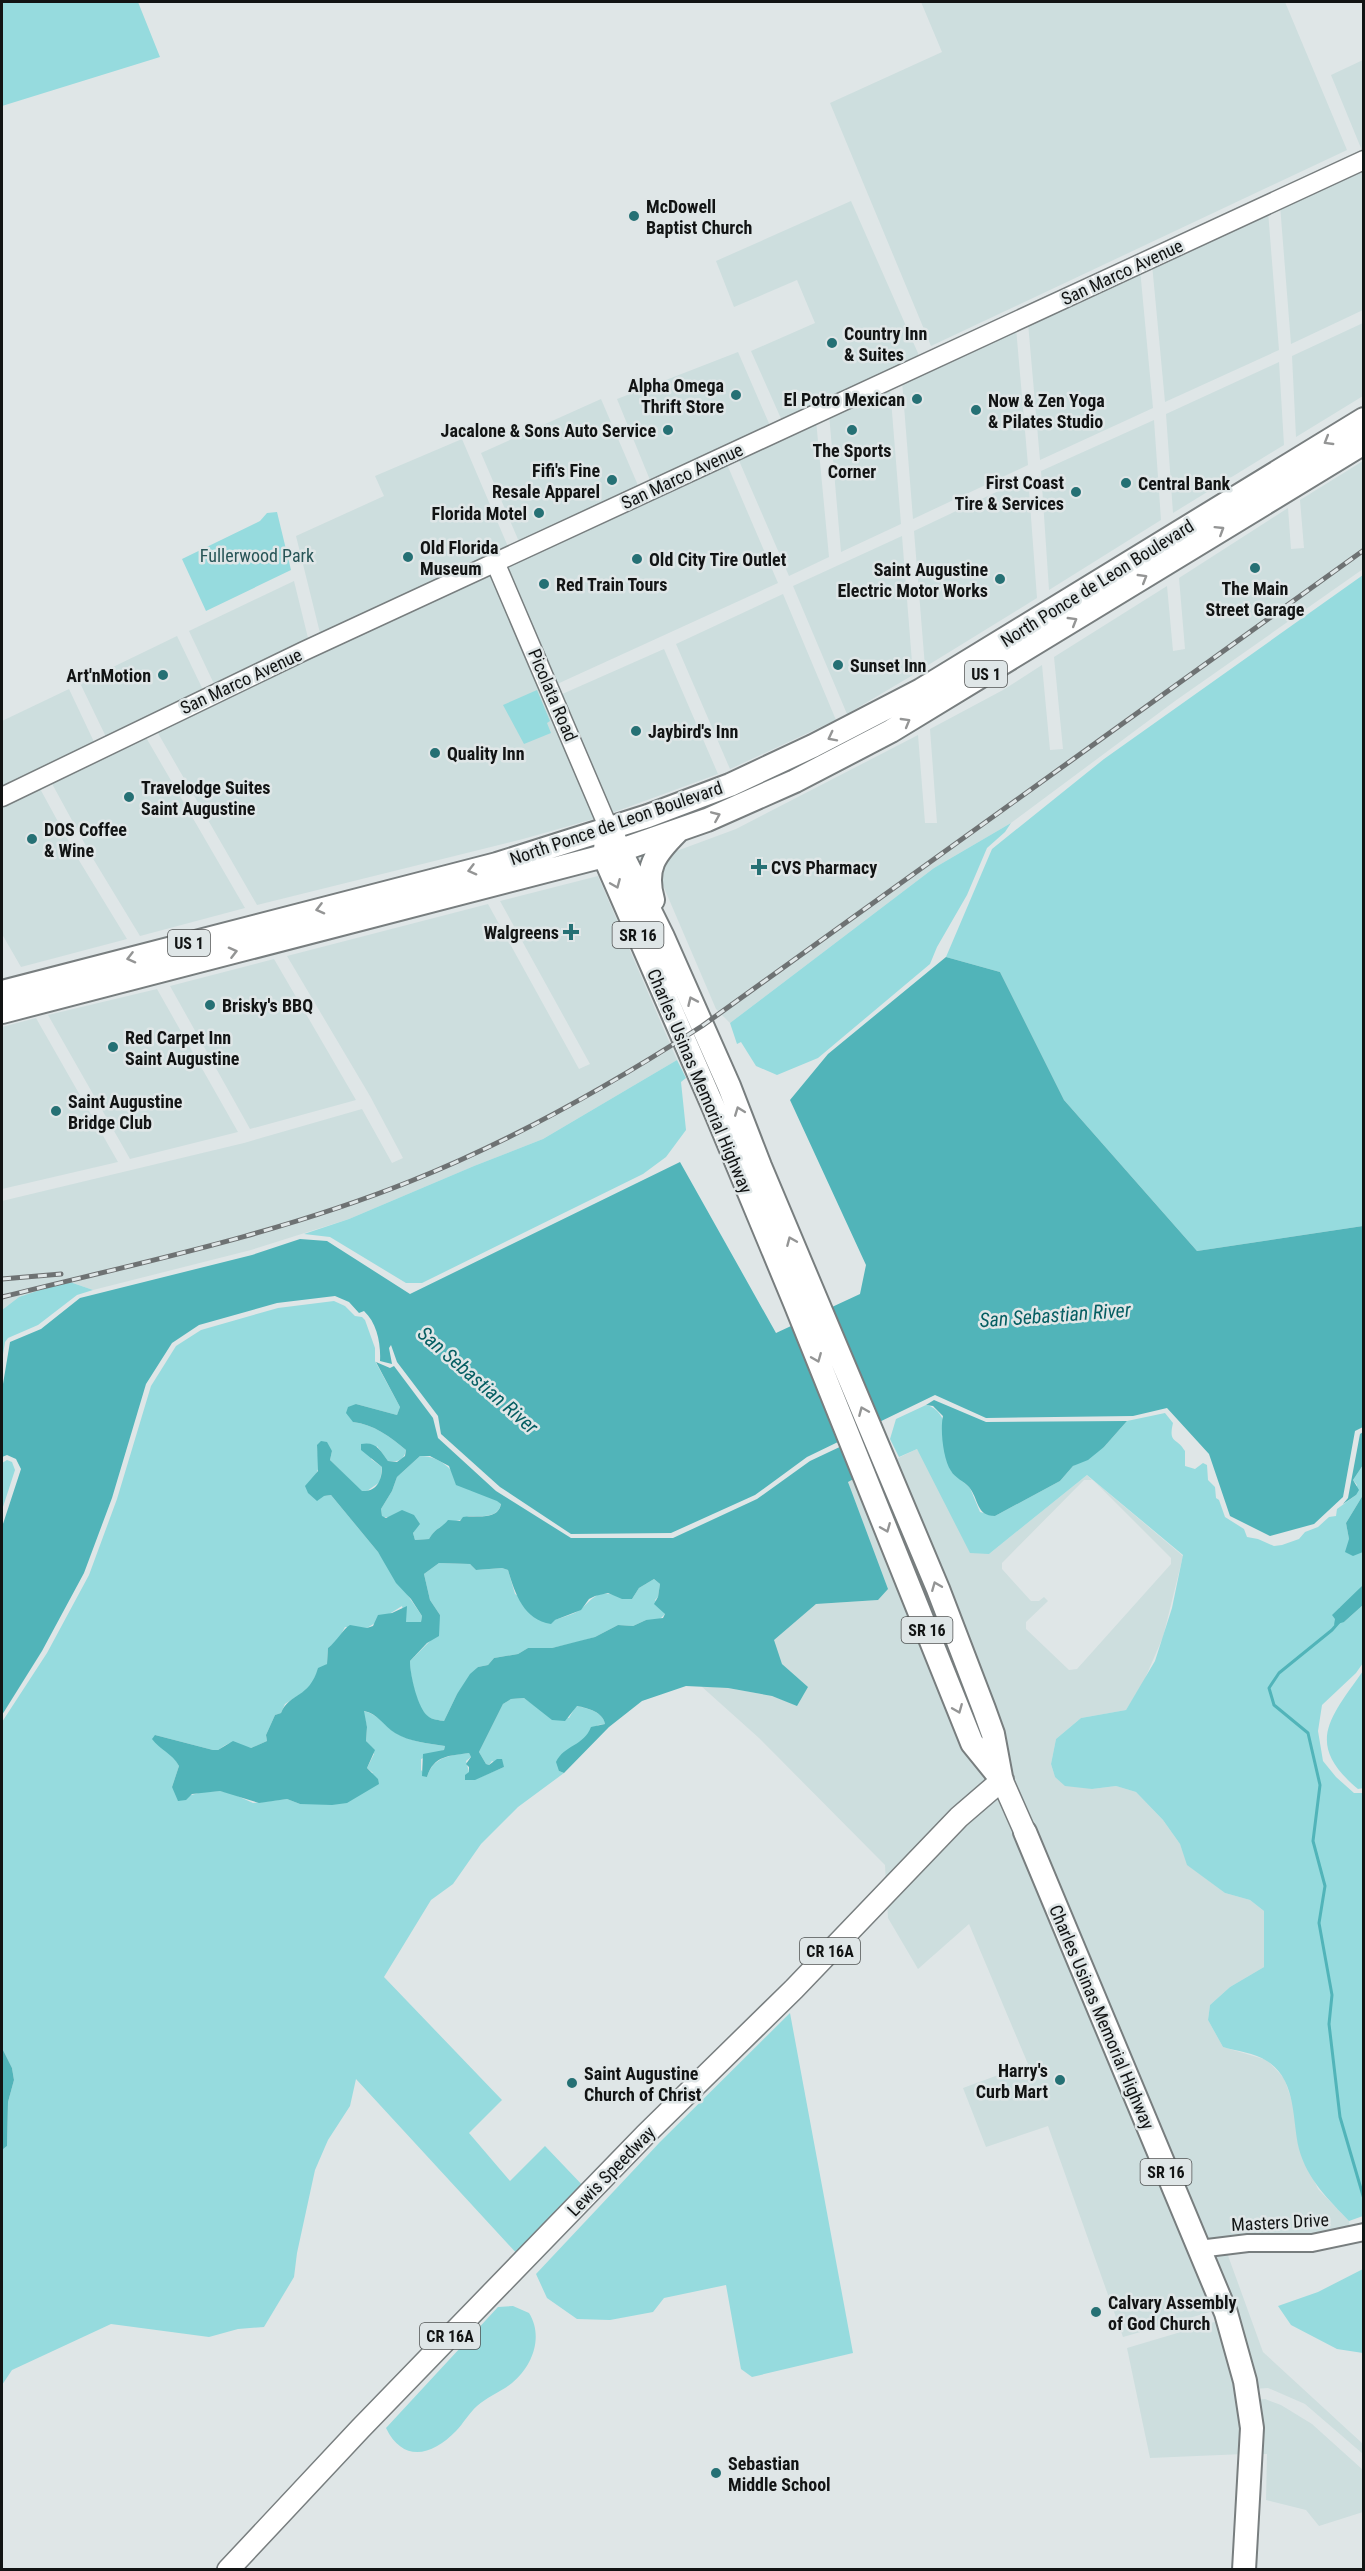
<svg xmlns="http://www.w3.org/2000/svg" width="1365" height="2571" font-family="'Roboto Condensed',sans-serif">
<style>
.built{fill:#cddede}
.green{fill:#96dbde}
.water{fill:#51b4b9;fill-rule:evenodd}
.lines{fill:none;stroke-linecap:round;stroke-linejoin:round}
.stream{stroke:#51b4b9;stroke-width:3}
.tertiary-casing{stroke:#787e7f;stroke-width:20}
.secondary-casing{stroke:#787e7f;stroke-width:21}
.primary-casing{stroke:#787e7f;stroke-width:24}
.trunk-casing{stroke:#787e7f;stroke-width:26}
.tertiary{stroke:#fff;stroke-width:16}
.secondary{stroke:#fff;stroke-width:18}
.primary{stroke:#fff;stroke-width:21}
.trunk{stroke:#fff;stroke-width:22}
.rail-casing{stroke:#6e7273;stroke-width:5}
.rail{stroke:#dfe6e7;stroke-width:3;stroke-dasharray:9;stroke-linecap:butt}
.oneway{stroke:#949595}
.poi-dot{fill:#257074;stroke:#dfe6e7;stroke-width:2}
.labels{text-anchor:middle;dominant-baseline:central;stroke-width:5;stroke-linejoin:round;paint-order:stroke}
.shield{fill:#dfe6e7;stroke:#505353;stroke-width:1.5}
.shield-label{font-size:16px;font-weight:bold;fill:#121414}
.poi-label{font-size:18px;font-weight:bold;fill:#121414;stroke:#dfe6e7;text-anchor:start}
.street-label{font-size:18px;fill:#121414;stroke:#dfe6e7}
.park-label{font-size:18px;fill:#285557;stroke:#dfe6e7}
.water-label{font-size:20px;font-style:italic;fill:#055e62;stroke:#dfe6e7}
</style>
<rect width="100%" height="100%" fill="#dfe6e7"/>
<path class="built" d="M921,2H1285L1347,150L931,346L830,103L942,52Z
M1363,60V153L1331,75Z
M1363,166V310L1291,344L1280,205Z
M851,201L921,360L783,423L751,351L815,323L797,280L734,307L716,261Z
M1268,211L1279,350L1165,402L1152,264Z
M1140,269L1153,408L1040,460L1028,323Z
M1363,323V396L1296,437L1292,356Z
M1016,328L1028,465L913,519L902,381Z
M738,352L771,428L652,485L617,399Z
M1279,362L1284,445L1173,513L1166,414Z
M890,387L901,524L841,552L829,414Z
M601,399L640,490L520,544L481,453Z
M816,420L829,557L789,576L737,456Z
M1154,420L1161,520L1049,590L1041,471Z
M462,439L509,549L321,637L296,536L384,496L375,476Z
M1363,461V569L1175,701L1011,823L934,868L730,1023L716,1009L656,869L663,856L736,829L918,735L925,823H937L930,729L1003,690L1042,665L1050,750L1063,749L1054,657L1167,586L1173,651L1185,649L1179,578L1288,508L1291,549L1304,548L1300,500Z
M726,462L778,583L555,685L503,564Z
M1028,477L1037,598L925,667L914,531Z
M902,536L913,675L847,714L793,586Z
M492,570L597,818L523,839L257,905L155,728Z
M294,581L309,642L215,686L189,631Z
M783,594L836,720L730,769L676,644Z
M177,636L204,692L107,739L80,683Z
M664,649L718,774L609,814L560,695Z
M69,689L95,744L2,791V721Z
M144,734L245,908L140,936L92,857L50,780Z
M38,785L80,862L127,939L21,967L2,934V804Z
M598,876L677,1060L543,1139L474,1166L349,1219L251,1250L93,1290L67,1281L19,1297L2,1310V1201L244,1143L362,1109L392,1163L403,1158L370,1096L287,956L488,904L579,1069L590,1064L500,901Z
M274,959L356,1100L250,1129L170,986Z
M157,989L238,1132L130,1159L48,1015Z
M36,1018L118,1162L2,1189V1027Z
M917,1449L989,1554L1087,1475L1092,1480H1084L1002,1563V1569L1031,1601H1039L1044,1597L1048,1601L1026,1622V1629L1069,1670L1077,1669L1171,1564V1558L1094,1481L1183,1556L1163,1637L1143,1683L1126,1710L1081,1718L1056,1739L1051,1764L1055,1777L1092,1789L1116,1786L1136,1792L1163,1820L1180,1844L1188,1865L1225,1893L1250,1900L1264,1911V1967L1230,1987L1210,2005L1208,2020L1223,2047L1267,2060L1284,2078L1294,2107L1300,2150L1318,2189L1349,2221L1350,2230L1334,2234L1203,2242L1046,1868L892,1461Z
M880,1466L991,1757L978,1740L870,1471Z
M859,1476L994,1780L886,1884L885,1865L759,1738L701,1686L728,1688L772,1696L797,1705L807,1687L782,1664L773,1640L816,1604L878,1600L848,1481Z
M999,1790L1217,2310L1123,2337L1048,2126L986,2147L963,2088L1028,2064L969,1924L918,1969L888,1918L887,1900Z
M1226,2250L1263,2352L1363,2444V2454L1305,2404L1268,2388L1253,2389L1207,2253Z
M1221,2320L1231,2348L1244,2454L1150,2458L1127,2348Z
M1265,2399L1281,2405L1312,2424L1363,2470V2512L1319,2526L1306,2510L1266,2500L1267,2454H1257L1255,2400Z"/>
<path class="green" d="M2,2H138L160,57L2,106Z
M277,512L291,570L206,611L182,559L260,521L267,513Z
M1363,575V1226L1197,1251L1064,1100L1000,972L946,957L992,849L1104,759Z
M537,690L550,721L547,723L551,733L524,744L503,705Z
M1011,823L1005,832L987,848L967,895L937,947L930,964L818,1058L777,1075L756,1066L741,1042L737,1044L730,1023L934,868Z
M677,1060L686,1078L681,1082L686,1130L666,1157L643,1174L422,1283H406L330,1237L304,1234L349,1219L474,1166L543,1139Z
M67,1281L93,1290L77,1295L38,1325L8,1338L5,1342L2,1361V1310L19,1297Z
M334,1301L345,1306L355,1316L362,1317L365,1320L375,1348V1361L400,1407L397,1415L356,1404L353,1422C373,1424 391,1437 406,1450C404,1461 397,1462 388,1461L377,1446L371,1459L382,1467L380,1482L367,1491H361L330,1460L332,1451L317,1445C317,1455 322,1467 315,1475L324,1496L331,1495L378,1552L422,1616L421,1622H406L402,1606L367,1628L345,1627L338,1640L328,1648L327,1664L316,1675L310,1688L285,1704L281,1713L275,1715L266,1735L267,1741L251,1748C232,1746 238,1736 218,1750H213L155,1735C163,1749 172,1752 179,1766L172,1787L188,1796L202,1792L220,1791L231,1793L253,1803L287,1799L300,1804H315L373,1773L367,1768L374,1754L366,1741L367,1727L363,1711C377,1713 384,1725 394,1732C410,1742 427,1743 445,1746L444,1750L421,1759V1770L427,1777C433,1757 450,1755 469,1753L471,1757L466,1761L471,1779H476L504,1767L492,1761L489,1765L486,1764L479,1752L503,1704L511,1699L524,1698L542,1711L569,1718L576,1706C588,1708 603,1712 605,1724L598,1725L578,1745L572,1747L559,1771L564,1773L518,1807L481,1844L453,1884L431,1900L384,1977L502,2100L469,2133L510,2181L545,2146L586,2189L519,2256L356,2079L350,2106L328,2140L315,2170L297,2253L294,2277L264,2327L238,2329L209,2337L111,2324L12,2370L2,2385V2150L7,2146L8,2102L14,2080L12,2068L2,2048V1722L47,1653L89,1575L117,1499L151,1386L176,1346L201,1330L278,1308Z
M926,1405C951,1410 948,1450 951,1471L970,1488L980,1512L995,1516L1060,1481L1073,1466L1104,1447L1127,1421L1165,1413L1173,1423C1168,1444 1177,1437 1185,1451V1466L1195,1469L1203,1463L1207,1465L1208,1480L1215,1487L1216,1498L1219,1500L1225,1517L1244,1529L1247,1537L1258,1539L1274,1546L1282,1545L1299,1539L1305,1532L1318,1527L1329,1517L1336,1516L1337,1509L1356,1495L1357,1485L1353,1480L1363,1465V1495L1346,1523L1349,1539L1363,1552V1585L1346,1604L1339,1608L1344,1622L1363,1605V1663L1356,1673L1322,1705L1318,1731L1323,1761L1336,1777L1354,1793H1363V2216L1349,2221C1329,2200 1307,2179 1299,2149C1292,2120 1297,2080 1267,2061C1255,2053 1236,2051 1223,2047L1208,2020L1210,2005L1230,1987L1264,1967V1911L1250,1900L1225,1893L1187,1865L1180,1844L1163,1820L1136,1792L1116,1786L1092,1789L1065,1786L1055,1777L1051,1764L1056,1739L1081,1718L1126,1710L1155,1661L1172,1608L1183,1555L1087,1475L989,1554L970,1553L917,1449L899,1457L890,1439L896,1419Z
M420,1456C444,1456 454,1474 469,1490C480,1491 492,1496 501,1503C499,1519 480,1516 469,1516C467,1516 463,1520 460,1520C447,1523 437,1526 429,1539L415,1540L413,1533L416,1528L397,1513L393,1517H382L381,1509L392,1491L397,1477Z
M7,1460L12,1462L15,1470L2,1510V1463Z
M439,1563L470,1564L476,1570L502,1568L508,1570L515,1594L555,1620C563,1617 575,1614 581,1609C591,1601 594,1592 609,1594C617,1594 623,1599 632,1599L639,1588L654,1579L660,1584L658,1597L655,1600L665,1614L659,1620H646L633,1626L618,1625L595,1637L578,1642L552,1648H528L518,1654L494,1658L488,1665L478,1667L457,1694L444,1721C439,1720 430,1720 426,1715C416,1703 410,1677 410,1661L433,1638L440,1615L430,1600L424,1574Z
M1363,1671L1364,1788L1358,1789C1304,1744 1330,1718 1363,1671Z
M790,2013L853,2353L752,2377L741,2369L726,2285L664,2298L653,2312L610,2320L577,2319L547,2298L536,2274L660,2142Z
M1363,2269V2353L1337,2349L1291,2325L1278,2306L1318,2292Z
M513,2306L529,2313C544,2337 532,2367 512,2383C501,2392 487,2397 477,2406C469,2413 463,2424 456,2431C432,2456 403,2463 386,2428L498,2307Z"/>
<path class="water" d="M946,957L1000,972L1064,1100L1197,1251L1363,1226V1427L1355,1431L1343,1497L1314,1524L1270,1536L1230,1516L1209,1454L1167,1408L1133,1416L986,1418L935,1395L807,1457L755,1495L671,1533L571,1534L500,1487L441,1434L438,1416L397,1362L391,1345L389,1348L392,1364L380,1361C381,1344 377,1323 364,1311L359,1313L349,1302L335,1296L277,1303L199,1325L172,1343L146,1384L112,1498L84,1573L42,1651L2,1715V1527L21,1469L16,1459L7,1455L2,1457V1390L10,1342L41,1329L80,1298L252,1255L300,1239L327,1241L410,1294L680,1162L776,1333L860,1294L866,1265L790,1100L828,1054Z
M376,1362L390,1368L394,1366L433,1418L438,1438L496,1491L571,1538H673L757,1499L810,1461L846,1444L859,1476L848,1482L888,1589L878,1600L816,1604L774,1640L782,1664L808,1687L797,1706L772,1696L728,1688L686,1686L642,1701L609,1727L564,1773L559,1771L556,1762C564,1745 584,1746 591,1727L605,1724C603,1712 588,1708 577,1706L565,1721L552,1720L524,1698L511,1699L503,1704L479,1752L486,1764L489,1765L497,1759H502L504,1767L475,1780H465V1775L469,1772V1767L466,1764L471,1757L469,1753C449,1756 434,1755 427,1777L422,1776L423,1754L444,1750L445,1746C427,1743 410,1742 395,1733C384,1726 377,1713 364,1711L367,1727L366,1741L375,1750L367,1768L378,1779L379,1784L347,1803L332,1805L300,1804L287,1799L259,1803L220,1791L192,1794L186,1800L178,1801L172,1787L179,1766C172,1753 160,1750 152,1739L155,1735L213,1750H218L233,1741L251,1748L267,1741L266,1735L275,1715L281,1713C290,1692 309,1699 318,1668L327,1664L328,1648C337,1641 343,1629 350,1625L367,1628L373,1626L378,1615L392,1613L407,1606L406,1622H421L422,1616L411,1599L396,1583L378,1552L331,1495L324,1496L317,1501L308,1493L305,1486L318,1471L317,1445L321,1441L327,1442L332,1451L330,1460L362,1491C377,1492 382,1480 382,1467L361,1450V1444C376,1441 380,1450 388,1461L397,1462L405,1456L406,1450C391,1437 373,1424 353,1422L346,1413L348,1407L356,1404L397,1415L400,1407ZM420,1456H430L449,1466L456,1485L497,1501L501,1504C498,1521 475,1515 463,1517L460,1521L448,1520C441,1529 436,1527 429,1539L415,1540L413,1533L420,1524L414,1515L402,1510L386,1518L382,1516L381,1509L392,1491L397,1477ZM439,1563L470,1564L476,1570L502,1568L508,1570C515,1594 524,1620 551,1624L555,1620L581,1610L589,1599L595,1596L608,1593L622,1599H632L639,1588L654,1579L660,1584L658,1597L654,1604L665,1614L663,1618L646,1620L633,1626L618,1625L595,1637L552,1648H528L518,1654L494,1658L488,1665L478,1667L470,1674L457,1694L444,1721C439,1720 433,1720 429,1717C418,1710 410,1675 410,1661L427,1643L439,1636L440,1615L430,1600L424,1574Z
M934,1400L986,1422L1127,1421L1104,1447L1088,1460L1073,1466L1060,1481L995,1516C976,1516 979,1499 969,1487C964,1481 955,1478 951,1471C943,1459 940,1429 943,1416L933,1406L926,1405Z
M1363,1432V1465L1353,1480L1359,1490L1356,1495L1343,1504L1348,1498L1360,1434Z
M1363,1495V1552L1353,1556L1345,1552L1349,1539L1346,1523Z
M1363,1585V1605L1344,1622L1334,1625L1335,1619L1332,1615Z
M2,2048L12,2068L14,2080L8,2102L7,2146L2,2150Z"/>
<g class="lines">
<path class="stream" d="M1339,1622L1332,1630L1279,1673L1269,1688L1274,1705L1308,1733L1320,1785L1313,1841L1325,1886L1319,1923L1332,1995L1329,2024L1340,2117L1364,2199"/>
<defs>
<path id="tertiary" d="M1199,2249L1248,2243H1312L1364,2232"/>
<path id="secondary" d="M495,562L609,829
M2,797L304,651L1364,160"/>
<path id="primary" d="M228,2570L360,2429L645,2135L794,1989L959,1817L1002,1780L1025,1832"/>
<path id="trunk" d="M614,838L663,937L729,1086L760,1166L938,1589L984,1709L993,1734L1001,1777
M606,842L604,856L713,1106L795,1303L972,1743L1002,1780
M653,900C644,868 655,854 677,832
M2,992L497,864L648,816L730,785L813,746L921,690L1364,419
M2,1012L604,856L707,820L795,781L891,731L1364,443
M1025,1832L1226,2313L1245,2381L1252,2428L1244,2570"/>
</defs>
<use href="#tertiary" class="tertiary-casing"/>
<use href="#secondary" class="secondary-casing"/>
<use href="#primary" class="primary-casing"/>
<use href="#trunk" class="trunk-casing"/>
<use href="#tertiary" class="tertiary"/>
<use href="#secondary" class="secondary"/>
<use href="#primary" class="primary"/>
<use href="#trunk" class="trunk"/>
<defs>
<path id="rail" d="M2,1279L61,1274
M2,1297C139,1263 279,1234 411,1181C514,1140 609,1086 702,1026L1364,550"/>
</defs>
<use href="#rail" class="rail-casing"/>
<use href="#rail" class="rail"/>
</g>
<defs><path id="oneway-chevron" d="M-2-3.5L2.5 0L-2 3.5" fill="none" stroke-width="1.6" stroke-linecap="round" stroke-linejoin="round" transform="scale(1.5)"/></defs>
<g class="oneway">
<use href="#oneway-chevron" transform="translate(1328 441) rotate(149)"/>
<use href="#oneway-chevron" transform="translate(1220 530) rotate(-32)"/>
<use href="#oneway-chevron" transform="translate(1143 578) rotate(-31)"/>
<use href="#oneway-chevron" transform="translate(1073 621) rotate(-31)"/>
<use href="#oneway-chevron" transform="translate(906 722) rotate(-30)"/>
<use href="#oneway-chevron" transform="translate(832 737) rotate(153)"/>
<use href="#oneway-chevron" transform="translate(716 816) rotate(-23)"/>
<use href="#oneway-chevron" transform="translate(472 870) rotate(165)"/>
<use href="#oneway-chevron" transform="translate(616 884) rotate(67)"/>
<use href="#oneway-chevron" transform="translate(320 909) rotate(166)"/>
<use href="#oneway-chevron" transform="translate(233 952) rotate(-14)"/>
<use href="#oneway-chevron" transform="translate(131 958) rotate(166)"/>
<use href="#oneway-chevron" transform="translate(692 1001) rotate(-114)"/>
<use href="#oneway-chevron" transform="translate(739 1111) rotate(-111)"/>
<use href="#oneway-chevron" transform="translate(791 1241) rotate(-113)"/>
<use href="#oneway-chevron" transform="translate(817 1358) rotate(68)"/>
<use href="#oneway-chevron" transform="translate(863 1411) rotate(-113)"/>
<use href="#oneway-chevron" transform="translate(886 1528) rotate(68)"/>
<use href="#oneway-chevron" transform="translate(936 1586) rotate(-112)"/>
<use href="#oneway-chevron" transform="translate(958 1709) rotate(68)"/>
</g>
<g class="poi-dot">
<circle cx="634" cy="216" r="6"/>
<circle cx="832" cy="343" r="6"/>
<circle cx="736" cy="395" r="6"/>
<circle cx="917" cy="399" r="6"/>
<circle cx="976" cy="410" r="6"/>
<circle cx="668" cy="430" r="6"/>
<circle cx="852" cy="430" r="6"/>
<circle cx="612" cy="480" r="6"/>
<circle cx="1126" cy="483" r="6"/>
<circle cx="1076" cy="492" r="6"/>
<circle cx="539" cy="513" r="6"/>
<circle cx="408" cy="557" r="6"/>
<circle cx="637" cy="559" r="6"/>
<circle cx="1255" cy="568" r="6"/>
<circle cx="1000" cy="579" r="6"/>
<circle cx="544" cy="584" r="6"/>
<circle cx="838" cy="665" r="6"/>
<circle cx="163" cy="675" r="6"/>
<circle cx="636" cy="731" r="6"/>
<circle cx="435" cy="753" r="6"/>
<circle cx="129" cy="797" r="6"/>
<circle cx="32" cy="839" r="6"/>
<path d="M756 858h6v6h6v6h-6v6h-6v-6h-6v-6h6z"/>
<path d="M568 923h6v6h6v6h-6v6h-6v-6h-6v-6h6z"/>
<circle cx="210" cy="1005" r="6"/>
<circle cx="113" cy="1047" r="6"/>
<circle cx="56" cy="1111" r="6"/>
<circle cx="1060" cy="2080" r="6"/>
<circle cx="572" cy="2083" r="6"/>
<circle cx="1096" cy="2312" r="6"/>
<circle cx="716" cy="2473" r="6"/>
</g>
<g class="labels">
<g class="shield">
<rect x="965" y="661" width="42" height="26" rx="4.5"/>
<rect x="612.5" y="922" width="51" height="26" rx="4.5"/>
<rect x="168" y="930" width="42" height="26" rx="4.5"/>
<rect x="901.5" y="1617" width="51" height="26" rx="4.5"/>
<rect x="800" y="1938" width="60" height="26" rx="4.5"/>
<rect x="1140.5" y="2159" width="51" height="26" rx="4.5"/>
<rect x="420" y="2323" width="60" height="26" rx="4.5"/>
</g>
<g class="shield-label">
<text x="986" y="674">US 1</text>
<text x="638" y="935">SR 16</text>
<text x="189" y="943">US 1</text>
<text x="927" y="1630">SR 16</text>
<text x="830" y="1951">CR 16A</text>
<text x="1166" y="2172">SR 16</text>
<text x="450" y="2336">CR 16A</text>
</g>
<g class="poi-label">
<text x="646" y="206">McDowell<tspan x="646" dy="21">Baptist Church</tspan></text>
<text x="844" y="333">Country Inn<tspan x="844" dy="21">&amp; Suites</tspan></text>
<text x="724" y="385" text-anchor="end">Alpha Omega<tspan x="724" dy="21">Thrift Store</tspan></text>
<text x="905" y="399" text-anchor="end">El Potro Mexican</text>
<text x="988" y="400">Now &amp; Zen Yoga<tspan x="988" dy="21">&amp; Pilates Studio</tspan></text>
<text x="656" y="430" text-anchor="end">Jacalone &amp; Sons Auto Service</text>
<text x="852" y="450" text-anchor="middle">The Sports<tspan x="852" dy="21">Corner</tspan></text>
<text x="600" y="470" text-anchor="end">Fifi's Fine<tspan x="600" dy="21">Resale Apparel</tspan></text>
<text x="1064" y="482" text-anchor="end">First Coast<tspan x="1064" dy="21">Tire &amp; Services</tspan></text>
<text x="1138" y="483">Central Bank</text>
<text x="527" y="513" text-anchor="end">Florida Motel</text>
<text x="420" y="547">Old Florida<tspan x="420" dy="21">Museum</tspan></text>
<text x="649" y="559">Old City Tire Outlet</text>
<text x="988" y="569" text-anchor="end">Saint Augustine<tspan x="988" dy="21">Electric Motor Works</tspan></text>
<text x="556" y="584">Red Train Tours</text>
<text x="1255" y="588" text-anchor="middle">The Main<tspan x="1255" dy="21">Street Garage</tspan></text>
<text x="850" y="665">Sunset Inn</text>
<text x="151" y="675" text-anchor="end">Art'nMotion</text>
<text x="648" y="731">Jaybird's Inn</text>
<text x="447" y="753">Quality Inn</text>
<text x="141" y="787">Travelodge Suites<tspan x="141" dy="21">Saint Augustine</tspan></text>
<text x="44" y="829">DOS Coffee<tspan x="44" dy="21">&amp; Wine</tspan></text>
<text x="771" y="867">CVS Pharmacy</text>
<text x="559" y="932" text-anchor="end">Walgreens</text>
<text x="222" y="1005">Brisky's BBQ</text>
<text x="125" y="1037">Red Carpet Inn<tspan x="125" dy="21">Saint Augustine</tspan></text>
<text x="68" y="1101">Saint Augustine<tspan x="68" dy="21">Bridge Club</tspan></text>
<text x="1048" y="2070" text-anchor="end">Harry's<tspan x="1048" dy="21">Curb Mart</tspan></text>
<text x="584" y="2073">Saint Augustine<tspan x="584" dy="21">Church of Christ</tspan></text>
<text x="1108" y="2302">Calvary Assembly<tspan x="1108" dy="21">of God Church</tspan></text>
<text x="728" y="2463">Sebastian<tspan x="728" dy="21">Middle School</tspan></text>
</g>
<g class="street-label">
<text transform="translate(1122 272) rotate(-25)">San Marco Avenue</text>
<text transform="translate(682 476) rotate(-25)">San Marco Avenue</text>
<text transform="translate(1097 583) rotate(-32)">North Ponce de Leon Boulevard</text>
<text transform="translate(241 681) rotate(-25)">San Marco Avenue</text>
<text transform="translate(553 695) rotate(67)">Picolata Road</text>
<text transform="translate(616 823) rotate(-19)">North Ponce de Leon Boulevard</text>
<text transform="translate(700 1081) rotate(67)">Charles Usinas Memorial Highway</text>
<text transform="translate(1102 2017) rotate(67)">Charles Usinas Memorial Highway</text>
<text transform="translate(611 2171) rotate(-46)">Lewis Speedway</text>
<text transform="translate(1280 2222) rotate(-3)">Masters Drive</text>
</g>
<g class="park-label">
<text x="257" y="555">Fullerwood Park</text>
</g>
<g class="water-label">
<text transform="translate(1055 1315) rotate(-4)">San Sebastian River</text>
<text transform="translate(478 1380) rotate(41)">San Sebastian River</text>
</g>
</g>
<rect width="1365" height="2571" fill="none" stroke="#121414" stroke-width="6"/>
</svg>
